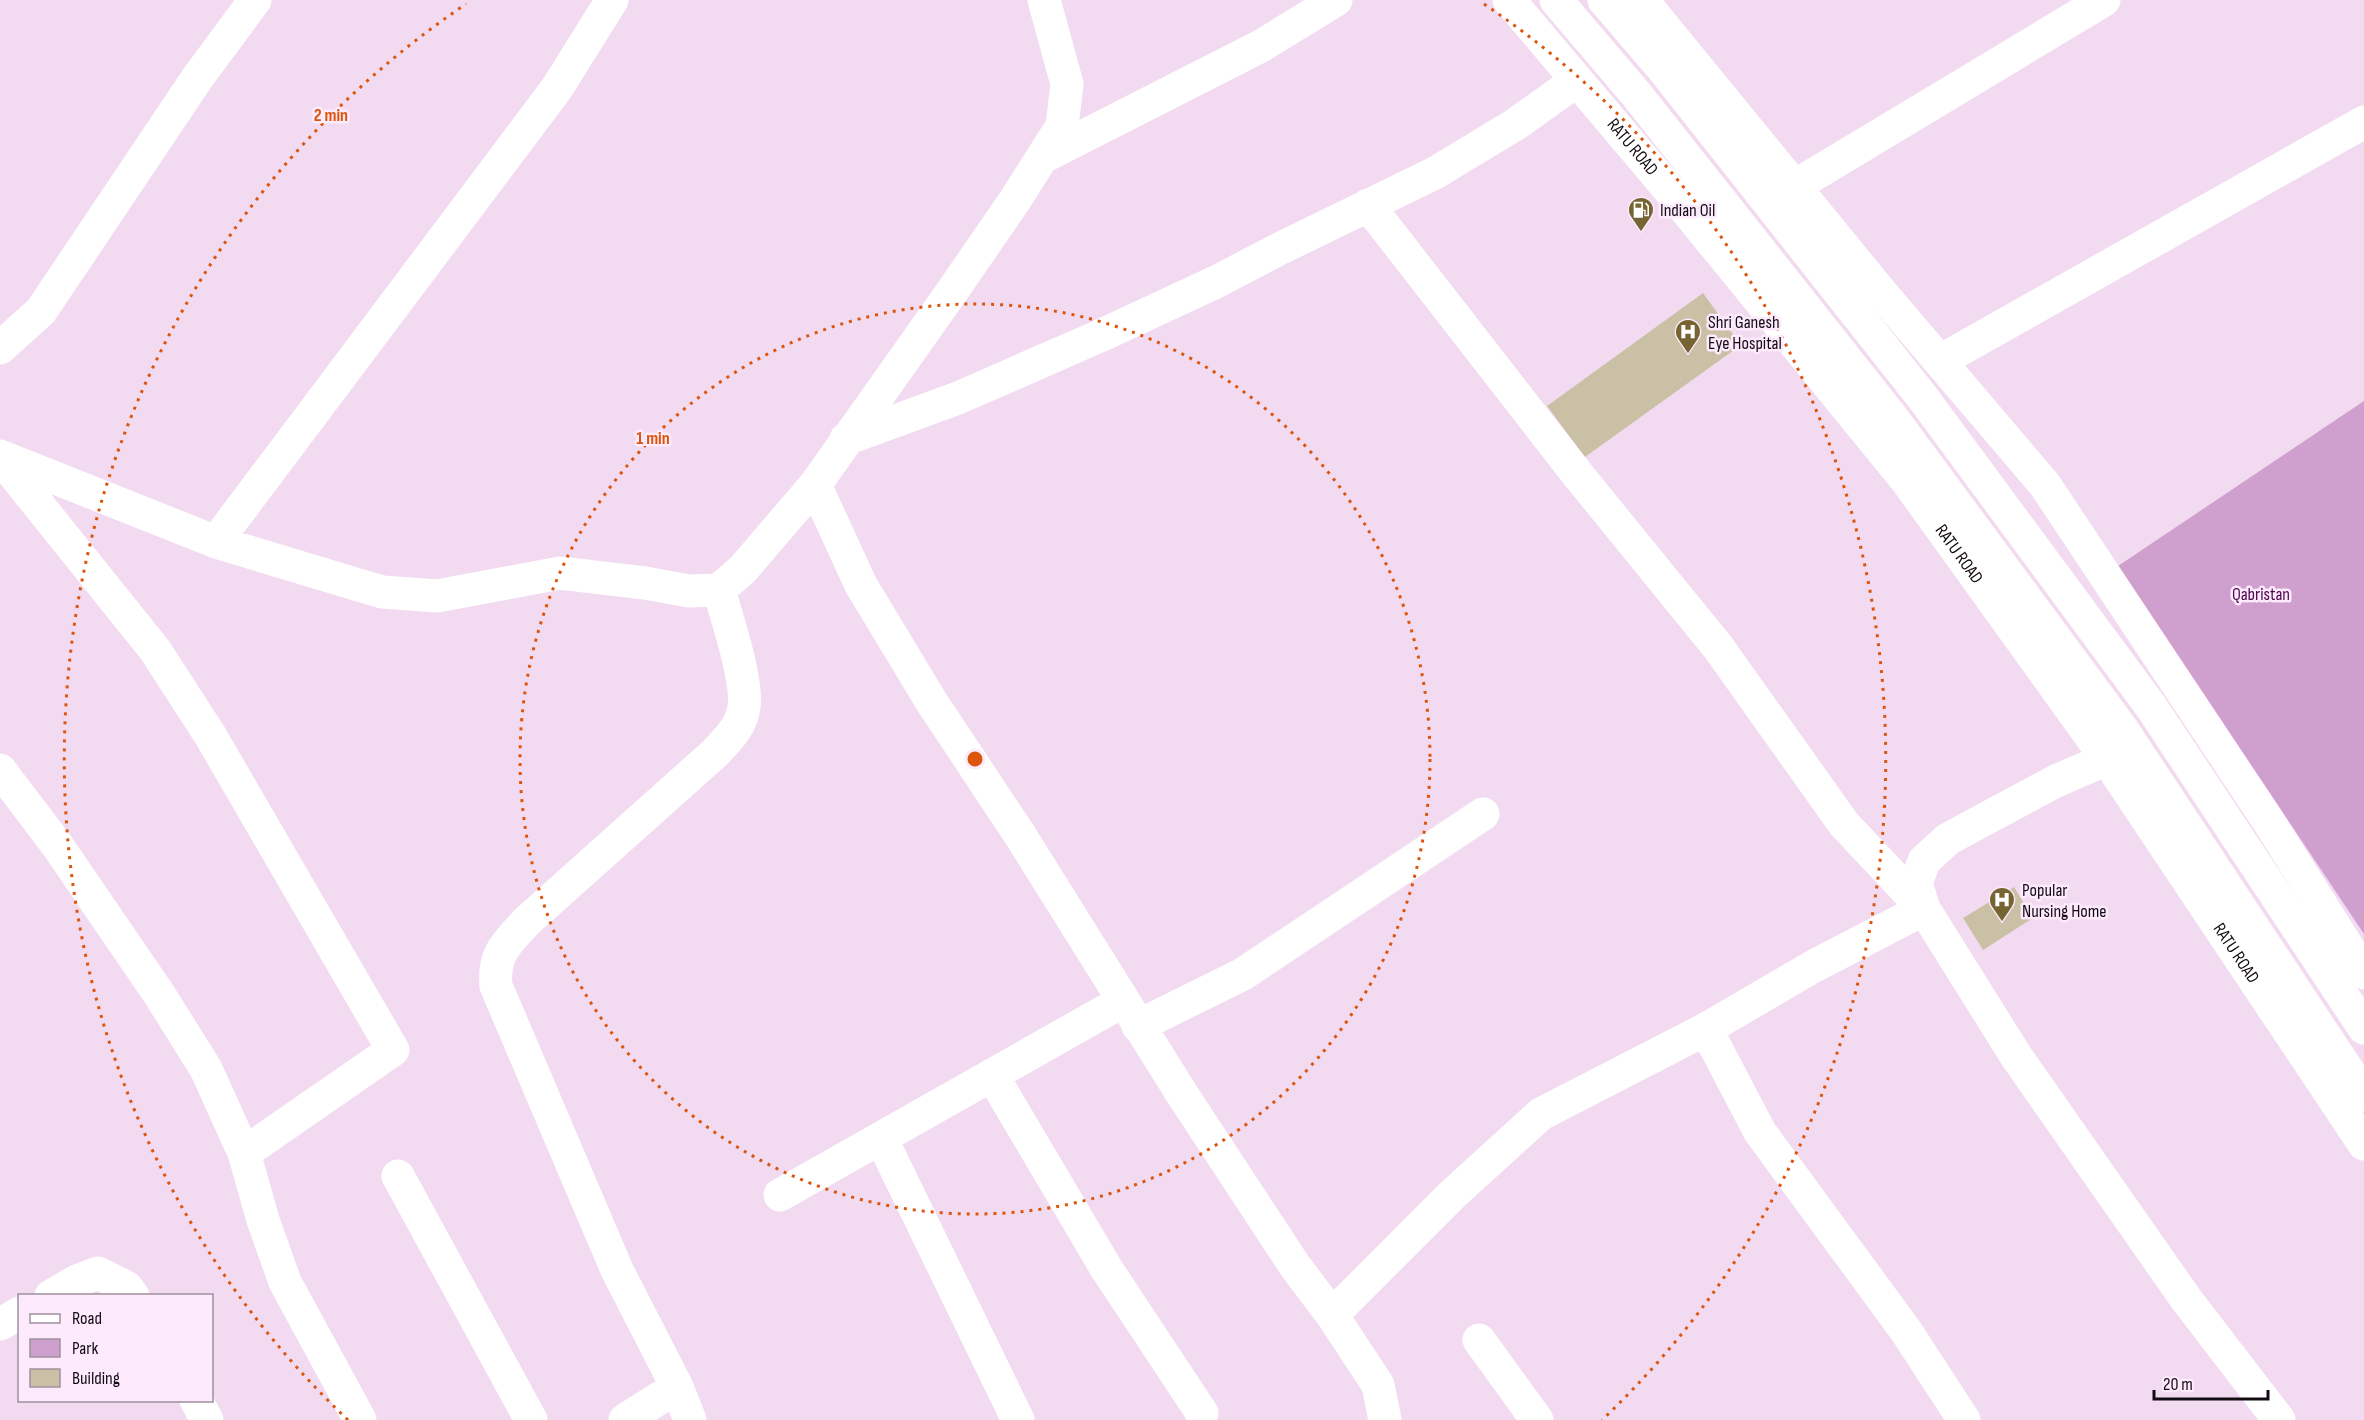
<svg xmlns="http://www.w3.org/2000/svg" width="2364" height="1420" font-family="'Sofia Sans Condensed',sans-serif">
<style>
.green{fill:#cfa0ce}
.building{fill:#cac0a5}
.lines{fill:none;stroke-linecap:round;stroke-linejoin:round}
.minor{stroke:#fff;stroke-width:33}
.major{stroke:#fff;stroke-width:33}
.ring{fill:none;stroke:#dd550c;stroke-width:3;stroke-dasharray:3 6}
.labels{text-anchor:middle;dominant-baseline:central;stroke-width:5;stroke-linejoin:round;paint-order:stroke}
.street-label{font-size:18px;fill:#130c13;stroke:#fdeafc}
.poi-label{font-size:18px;fill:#130c13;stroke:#fdeafc;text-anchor:start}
.park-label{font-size:18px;fill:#4c064d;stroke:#fdeafc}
.centre{fill:#dd550c;stroke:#fdeafc;stroke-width:3}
.ring-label{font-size:18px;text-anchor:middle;font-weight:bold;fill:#dd550c;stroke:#fdeafc;stroke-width:5;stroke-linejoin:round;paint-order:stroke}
</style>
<rect width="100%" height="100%" fill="#f2dbf1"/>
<path class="green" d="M2364,401V934L2118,566Z"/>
<path class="building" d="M1703,293L1741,345L1585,457L1547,406Z
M2014,887L2033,918L1983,950L1963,918Z"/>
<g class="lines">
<path class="minor" d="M1043,157L1261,46L1336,0
M1795,186L2104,0
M0,348L41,311L198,77L255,0
M1940,361L2364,122
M846,439L958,398L1102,335L1218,281L1279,249L1435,173L1516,124L1576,81
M0,456L216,542L382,592L437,596L560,573L645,583L689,591L719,590L743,569L815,485L951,293L1015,200L1062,126L1067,84L1044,0
M0,457L155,650L210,735L393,1050L244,1153
M815,485L861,585L931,701L1020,835L1182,1094L1295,1266L1332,1315L1378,1385L1385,1420
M216,542L557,88L612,0
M2107,759L2056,781L1948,839L1924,861L1916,883L1924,909L2016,1056L2186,1299L2279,1420
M0,770L57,845L159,994L206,1069L244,1153L263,1220L285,1282L360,1420
M1138,1026L1243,974L1483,814
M1706,1029L1760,1132L1906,1331L1964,1420
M992,1075L1106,1268L1202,1413
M881,1138L1018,1420
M398,1176L531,1420
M780,1195L1123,1001
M51,1296L77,1281L98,1273L126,1287L133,1296
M1332,1315L1453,1194L1541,1114L1706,1029L1814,966L1924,909L1844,824L1718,647L1578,475L1368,205
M0,1324L20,1313
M1479,1340L1537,1420
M196,1400L207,1420
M625,1420L677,1387
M690,1420L677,1387L617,1270L496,986C493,953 507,943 527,921L715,753C727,740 742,726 744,707C748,681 727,618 719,590"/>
<g class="major">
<path id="s1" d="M1509,0L1673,194L1907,481L2107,759L2364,1144"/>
<path d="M1556,0L1636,94L1894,420L2122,729L2364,1095"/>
<path d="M1604,0L1664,70L1923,398L2152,708L2364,1028"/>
<path d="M1642,0L1879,290L2045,485L2269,822L2364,973"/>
</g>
</g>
<g class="ring">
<circle cx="975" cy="759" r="455"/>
<path d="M348 1420A911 911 0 0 1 466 4M1484 4A911 911 0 0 1 1602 1420"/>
</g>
<defs>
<symbol id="fuel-pin" viewBox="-11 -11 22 30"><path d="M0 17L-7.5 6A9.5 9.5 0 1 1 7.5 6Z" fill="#766432" stroke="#fdeafc"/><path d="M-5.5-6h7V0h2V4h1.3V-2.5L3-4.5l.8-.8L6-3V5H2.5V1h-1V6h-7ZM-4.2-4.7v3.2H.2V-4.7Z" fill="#fff"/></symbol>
<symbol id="hospital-pin" viewBox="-11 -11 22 30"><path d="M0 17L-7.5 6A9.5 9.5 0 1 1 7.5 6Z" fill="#766432" stroke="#fdeafc"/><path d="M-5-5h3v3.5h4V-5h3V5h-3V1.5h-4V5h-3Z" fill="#fff"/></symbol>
</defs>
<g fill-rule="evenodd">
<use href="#fuel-pin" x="1626" y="195" width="30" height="40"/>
<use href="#hospital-pin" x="1673" y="317" width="30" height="40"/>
<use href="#hospital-pin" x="1987" y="885" width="30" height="40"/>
</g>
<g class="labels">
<g class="street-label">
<text stroke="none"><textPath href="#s1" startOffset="192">RATU ROAD</textPath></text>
<text stroke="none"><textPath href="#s1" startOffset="714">RATU ROAD</textPath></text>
<text stroke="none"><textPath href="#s1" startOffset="1200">RATU ROAD</textPath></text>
</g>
<g class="poi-label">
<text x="1660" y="210">Indian Oil</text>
<text x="1708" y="322">Shri Ganesh<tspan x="1708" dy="21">Eye Hospital</tspan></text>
<text x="2022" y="890">Popular<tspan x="2022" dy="21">Nursing Home</tspan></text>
</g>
<g class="park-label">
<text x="2261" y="594">Qabristan</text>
</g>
</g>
<circle cx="975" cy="759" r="9" class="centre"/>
<g class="ring-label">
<text x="331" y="121">2 min</text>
<text x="653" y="444">1 min</text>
</g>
<rect x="18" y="1294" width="195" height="108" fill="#fdeafc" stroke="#9f919f" stroke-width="1.5"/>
<rect x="30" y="1314" width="30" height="9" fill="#ffffff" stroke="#9f919f" stroke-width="1.5"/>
<text x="72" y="1324" font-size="18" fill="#130c13">Road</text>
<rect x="30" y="1339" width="30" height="18" fill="#cfa0ce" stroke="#9f919f" stroke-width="1.5"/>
<text x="72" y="1354" font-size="18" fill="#130c13">Park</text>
<rect x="30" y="1369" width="30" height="18" fill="#cac0a5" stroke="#9f919f" stroke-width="1.5"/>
<text x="72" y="1384" font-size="18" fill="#130c13">Building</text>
<path d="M2154 1390v9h114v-9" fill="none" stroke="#130c13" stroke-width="3"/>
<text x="2163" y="1390" font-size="18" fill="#130c13" stroke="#fdeafc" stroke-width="4.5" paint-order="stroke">20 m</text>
</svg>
